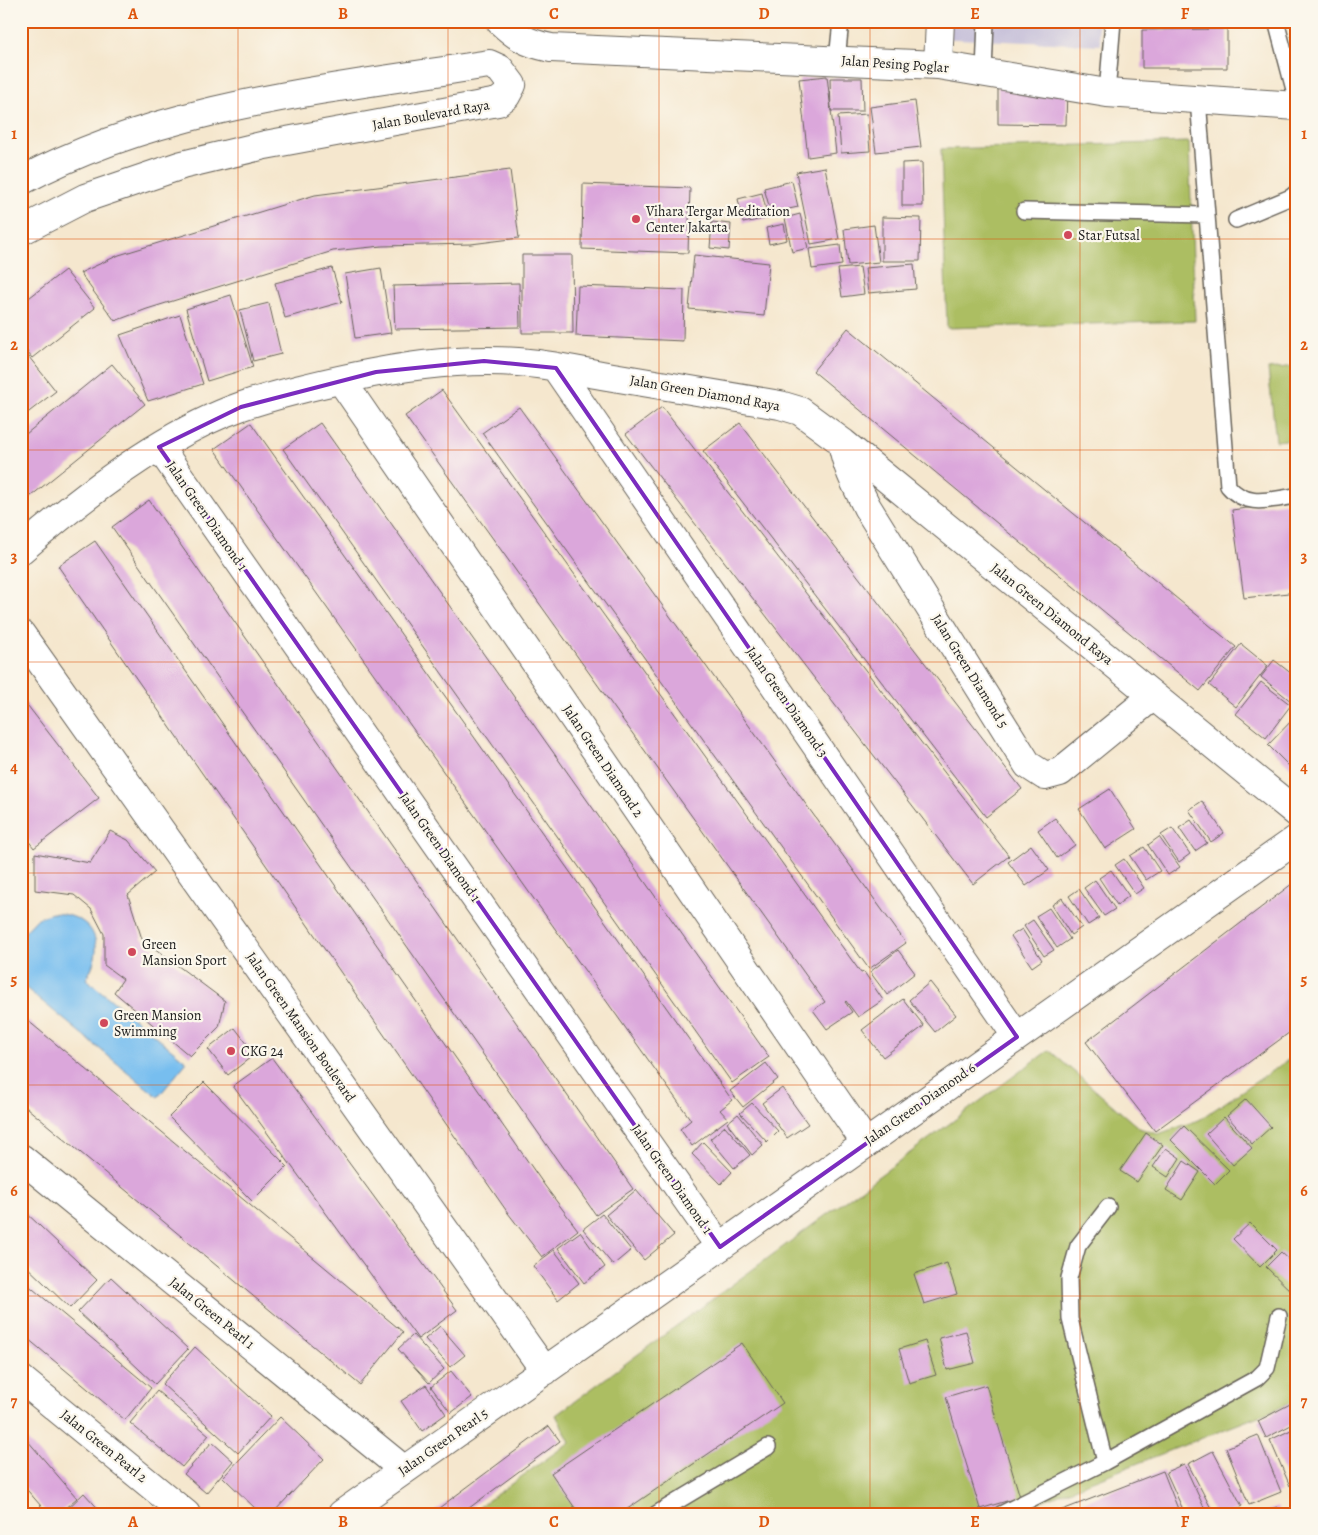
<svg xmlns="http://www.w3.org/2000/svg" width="1318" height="1535" font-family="Alegreya,serif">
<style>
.industrial{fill:#c6c0d9}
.green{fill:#acbe62;stroke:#646d3f}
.water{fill:#77beef;stroke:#4a6d86}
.building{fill:#dba7db}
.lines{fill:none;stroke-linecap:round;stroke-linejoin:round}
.lane-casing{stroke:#68635a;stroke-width:18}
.street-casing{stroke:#68635a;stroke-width:30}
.lane{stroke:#fff;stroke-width:15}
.street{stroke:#fff;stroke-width:28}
.marked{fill:none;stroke:#7b2cbf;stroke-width:4;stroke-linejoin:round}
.grid{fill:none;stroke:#de560d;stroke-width:1;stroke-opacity:0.55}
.poi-dot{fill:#d1495b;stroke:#fbf7ec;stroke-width:2}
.labels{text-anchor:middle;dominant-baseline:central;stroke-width:4.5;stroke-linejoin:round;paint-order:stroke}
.street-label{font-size:14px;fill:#1c1c1c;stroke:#fbf7ec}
.poi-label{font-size:14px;fill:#1c1c1c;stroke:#fbf7ec;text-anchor:start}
.neatline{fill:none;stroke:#de560d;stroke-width:2}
.grid-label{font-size:16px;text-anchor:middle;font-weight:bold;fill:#de560d}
</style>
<rect width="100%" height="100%" fill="#fbf7ec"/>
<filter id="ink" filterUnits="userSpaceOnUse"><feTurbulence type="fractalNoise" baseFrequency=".02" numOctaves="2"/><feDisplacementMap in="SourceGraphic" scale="10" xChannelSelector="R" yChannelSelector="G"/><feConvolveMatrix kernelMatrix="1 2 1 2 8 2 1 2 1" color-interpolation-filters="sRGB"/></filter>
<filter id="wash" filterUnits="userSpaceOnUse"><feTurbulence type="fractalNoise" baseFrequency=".0096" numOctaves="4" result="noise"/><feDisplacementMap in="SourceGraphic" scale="20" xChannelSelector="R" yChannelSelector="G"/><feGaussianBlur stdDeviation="1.12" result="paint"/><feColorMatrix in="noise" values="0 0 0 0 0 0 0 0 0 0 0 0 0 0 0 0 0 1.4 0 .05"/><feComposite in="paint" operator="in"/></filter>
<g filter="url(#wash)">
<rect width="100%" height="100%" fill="#f5e7ce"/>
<path class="industrial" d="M932,21H1097L1101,45L931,38Z"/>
<path class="green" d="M1189,142L1195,321L947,328L941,149Z
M1297,366V439L1276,441L1268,369Z
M1049,1050L1139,1128L1158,1134L1199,1120L1297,1054V1401L1008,1514H469L570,1442L556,1415Z"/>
<path class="water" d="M52,913C95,915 107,944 86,979L187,1062L158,1097L21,984V936L38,918Z"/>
<g id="blocks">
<path class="building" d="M1227,29V68H1142V30Z
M827,76L836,153L808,157L799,79Z
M830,78H862L863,111H831Z
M998,87L1067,89L1066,125L998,124Z
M915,101L921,147L876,152L870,107Z
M867,114L870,151L841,153L838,116Z
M922,162L923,206H902V163Z
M825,167L839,239L811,244L796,172Z
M510,170L519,238L471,244L382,246L333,251L147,309L115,321L80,273L119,255L315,195Z
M792,181L798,207L771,213L764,188Z
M583,184L690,188L688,253L582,249Z
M762,193L768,218L743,223L738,199Z
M800,214L808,248L792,252L785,218Z
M882,217L921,218L920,261H882Z
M712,222L731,224L729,250L710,248Z
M784,224L787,240L769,244L766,228Z
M874,225L879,262L848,265L844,229Z
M840,245L842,265L812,269L809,249Z
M522,255H572L573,333H522Z
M694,255L769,263L764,316L689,309Z
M914,264L916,289L868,293L865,268Z
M860,267L864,294L842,297L838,269Z
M332,268L342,302L285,318L275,283Z
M381,268L391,333L355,338L345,274Z
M65,270L95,308L32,358L21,344V304Z
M519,283L520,327L395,329L393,286Z
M578,286L684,290L683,341L576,336Z
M231,295L253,367L207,381L186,309Z
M269,303L281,354L253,361L240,310Z
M180,315L203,384L148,401L120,335Z
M848,328L1236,647L1200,691L813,371Z
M21,347L56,391L21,418Z
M112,364L145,404L21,504V438Z
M442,390L861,973L864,972L883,1000L858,1017L846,1001L845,1002L852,1012L827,1029L813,1010L825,1002L405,416Z
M519,407L906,943L869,969L482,433Z
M662,407L1009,856L973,884L626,434Z
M251,423L732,1100L720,1110L728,1119L692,1146L680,1129L691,1120L214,449Z
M320,423L769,1057L732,1083L283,449Z
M740,423L1022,789L986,817L703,451Z
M149,500L633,1189L596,1215L112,527Z
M1297,501V592L1244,598L1232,510Z
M95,541L545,1186L578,1230L542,1257L508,1213L58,566Z
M1241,644L1268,666L1236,707L1209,685Z
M1274,660L1297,678V706L1261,677Z
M1261,682L1291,705L1266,738L1236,714Z
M21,697L99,798L34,848L21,831Z
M1297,715V769L1294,771L1268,745Z
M1110,789L1136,829L1105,849L1079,809Z
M1202,801L1224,833L1211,842L1189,810Z
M1055,818L1075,845L1057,858L1038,830Z
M1191,820L1207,843L1195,851L1179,828Z
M1172,828L1190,854L1179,862L1161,835Z
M110,831L128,840L155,872L128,895L142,939L225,1001L219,1027L190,1056L114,992L123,979L104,965V934L91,909L74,895L35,890V853L90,863Z
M1159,837L1180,867L1168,875L1148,845Z
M1031,845L1049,870L1026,886L1008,862Z
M1144,847L1160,871L1146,880L1130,856Z
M1124,859L1144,888L1135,894L1115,865Z
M1111,870L1129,896L1117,905L1099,878Z
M1095,880L1115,909L1104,916L1084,888Z
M1297,880V1027L1155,1131L1086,1042Z
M1079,889L1099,918L1088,925L1069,896Z
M1062,898L1082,927L1071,935L1052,905Z
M1049,908L1070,939L1057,948L1036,916Z
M1033,920L1054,950L1044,956L1024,926Z
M1022,929L1042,960L1032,967L1011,936Z
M898,950L915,973L887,995L870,972Z
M930,982L956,1015L935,1032L909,1000Z
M903,999L924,1026L883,1057L862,1030Z
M21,1015L403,1332L360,1385L21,1103Z
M235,1028L255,1054L228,1075L208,1049Z
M272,1058L457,1310L418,1339L233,1086Z
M766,1063L778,1079L743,1107L730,1091Z
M204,1082L287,1166L252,1201L169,1117Z
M782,1088L808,1124L787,1138L762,1103Z
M1246,1099L1271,1127L1252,1144L1227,1116Z
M752,1103L778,1131L767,1142L740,1113Z
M738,1114L763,1145L752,1155L727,1123Z
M1224,1117L1252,1148L1233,1165L1206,1134Z
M725,1126L750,1155L734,1168L710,1139Z
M1184,1126L1229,1170L1215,1184L1171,1140Z
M1146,1133L1163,1145L1137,1182L1120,1171Z
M703,1142L732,1172L721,1184L692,1154Z
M1166,1148L1180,1158L1168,1177L1153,1167Z
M1184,1161L1200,1172L1182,1200L1166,1190Z
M636,1190L674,1235L644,1260L606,1215Z
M21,1208L97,1280L70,1308L21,1261Z
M602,1214L631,1250L613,1265L583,1229Z
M1250,1223L1277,1250L1260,1267L1233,1239Z
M580,1232L605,1267L584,1283L558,1248Z
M554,1250L579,1283L558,1300L533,1266Z
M1281,1252L1297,1267V1293L1295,1295L1266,1267Z
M947,1263L957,1294L924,1304L914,1274Z
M111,1277L188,1349L155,1384L78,1312Z
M27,1284L151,1388L125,1420L21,1333V1290Z
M440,1326L465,1355L450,1367L425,1339Z
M966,1331L975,1363L947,1370L939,1338Z
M413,1335L444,1369L429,1383L398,1349Z
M925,1341L936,1375L909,1383L899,1349Z
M742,1343L783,1403L620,1514H579L551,1473Z
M195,1347L271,1416L238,1453L162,1384Z
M451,1371L472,1397L451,1413L431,1387Z
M426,1385L446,1414L422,1431L401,1401Z
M986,1385L1020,1497L980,1509L946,1397Z
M157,1391L209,1435L182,1467L130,1423Z
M1292,1403L1297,1412V1422L1266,1438L1258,1421Z
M280,1417L324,1459L272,1514H261L223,1477Z
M549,1426L560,1441L461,1514H431Z
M1291,1430L1297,1442V1483L1290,1486L1270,1440Z
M1258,1435L1281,1492L1249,1505L1226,1448Z
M27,1440L77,1498L58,1514H48L21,1483V1445Z
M212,1442L233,1461L206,1493L184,1474Z
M1213,1451L1242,1506L1227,1514H1214L1188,1464Z
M1184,1464L1207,1514H1185L1166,1472Z
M1163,1471L1180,1514H1052Z
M84,1493L103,1514H62Z
M1277,1507L1280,1514H1261Z"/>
</g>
</g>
<g filter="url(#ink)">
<use href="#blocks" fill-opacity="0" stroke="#68635a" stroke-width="1"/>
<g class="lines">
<defs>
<path id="lane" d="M1276,21L1297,101
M837,60L841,21
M984,72L986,21
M1107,93L1113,21
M1198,99L1228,486C1247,509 1271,499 1297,496
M1024,211L1206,215
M1236,220L1291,197L1297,192
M1105,1462L1070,1319L1069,1278L1078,1246L1108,1207
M656,1514L768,1447
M1001,1514L1105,1462L1257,1378L1267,1368L1279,1316"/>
<path id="street" d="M500,21C518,38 527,43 551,48L938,65L1107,93L1297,106
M938,65L940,21
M21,181C164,104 332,89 489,64L500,69L512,85L506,96L498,102L265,145L182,165L85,198L21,231
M556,368L1017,1037
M341,380L865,1142
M842,442C846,466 856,485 867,507L1028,765L1045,776L1060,772L1152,697
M159,447L720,1247
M21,550C83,496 164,433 242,406C278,394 315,385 353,377C408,365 462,358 518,362C548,364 578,371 607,376C665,386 722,395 780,405L800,411L842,442L1297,813
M21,634L545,1371
M21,1158L403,1469
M21,1379L186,1514
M342,1514L1297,839"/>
</defs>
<use href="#lane" class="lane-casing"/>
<use href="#street" class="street-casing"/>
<use href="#lane" class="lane"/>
<use href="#street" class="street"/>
</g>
</g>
<path class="marked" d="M484,361L556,368L1017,1037L720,1247L159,447L241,407L376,372Z"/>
<path class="grid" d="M238,21V1514M448,21V1514M659,21V1514M870,21V1514M1080,21V1514M21,239H1297M21,450H1297M21,662H1297M21,873H1297M21,1085H1297M21,1296H1297"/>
<g class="poi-dot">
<circle cx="636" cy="219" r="5"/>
<circle cx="1068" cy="235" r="5"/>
<circle cx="132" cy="952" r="5"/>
<circle cx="104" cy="1023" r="5"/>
<circle cx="231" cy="1051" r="5"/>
</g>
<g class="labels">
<g class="street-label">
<text transform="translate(895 64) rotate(4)">Jalan Pesing Poglar</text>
<text transform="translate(431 115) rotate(-10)">Jalan Boulevard Raya</text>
<text transform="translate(705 393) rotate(10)">Jalan Green Diamond Raya</text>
<text transform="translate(207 516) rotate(55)">Jalan Green Diamond 1</text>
<text transform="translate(1052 614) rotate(39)">Jalan Green Diamond Raya</text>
<text transform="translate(970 671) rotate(58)">Jalan Green Diamond 5</text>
<text transform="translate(787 702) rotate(55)">Jalan Green Diamond 3</text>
<text transform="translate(603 761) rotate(56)">Jalan Green Diamond 2</text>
<text transform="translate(440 847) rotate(55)">Jalan Green Diamond 1</text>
<text transform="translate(301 1027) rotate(55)">Jalan Green Mansion Boulevard</text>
<text transform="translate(920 1104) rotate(-35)">Jalan Green Diamond 6</text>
<text transform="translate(672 1179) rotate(55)">Jalan Green Diamond 1</text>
<text transform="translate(212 1313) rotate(39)">Jalan Green Pearl 1</text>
<text transform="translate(443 1442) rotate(-35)">Jalan Green Pearl 5</text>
<text transform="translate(104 1446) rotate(39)">Jalan Green Pearl 2</text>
</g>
<g class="poi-label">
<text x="646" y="211">Vihara Tergar Meditation<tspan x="646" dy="16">Center Jakarta</tspan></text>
<text x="1078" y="235">Star Futsal</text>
<text x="142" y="944">Green<tspan x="142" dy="16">Mansion Sport</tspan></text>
<text x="114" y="1015">Green Mansion<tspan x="114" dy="16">Swimming</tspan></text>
<text x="241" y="1051">CKG 24</text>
</g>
</g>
<rect width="1318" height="1535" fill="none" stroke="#fbf7ec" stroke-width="55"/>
<rect x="28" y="28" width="1262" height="1480" class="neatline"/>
<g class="grid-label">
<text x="133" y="19">A</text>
<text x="343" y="19">B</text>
<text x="554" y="19">C</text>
<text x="764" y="19">D</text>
<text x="975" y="19">E</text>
<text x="1185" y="19">F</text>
<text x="14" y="139">1</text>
<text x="1304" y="139">1</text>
<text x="14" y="350">2</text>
<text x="1304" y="350">2</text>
<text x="14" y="562">3</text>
<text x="1304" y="562">3</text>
<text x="14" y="773">4</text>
<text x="1304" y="773">4</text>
<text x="14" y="985">5</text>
<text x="1304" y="985">5</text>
<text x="14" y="1196">6</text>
<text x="1304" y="1196">6</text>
<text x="14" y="1407">7</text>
<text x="1304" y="1407">7</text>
<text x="133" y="1527">A</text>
<text x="343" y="1527">B</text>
<text x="554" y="1527">C</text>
<text x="764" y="1527">D</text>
<text x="975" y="1527">E</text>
<text x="1185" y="1527">F</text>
</g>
</svg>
